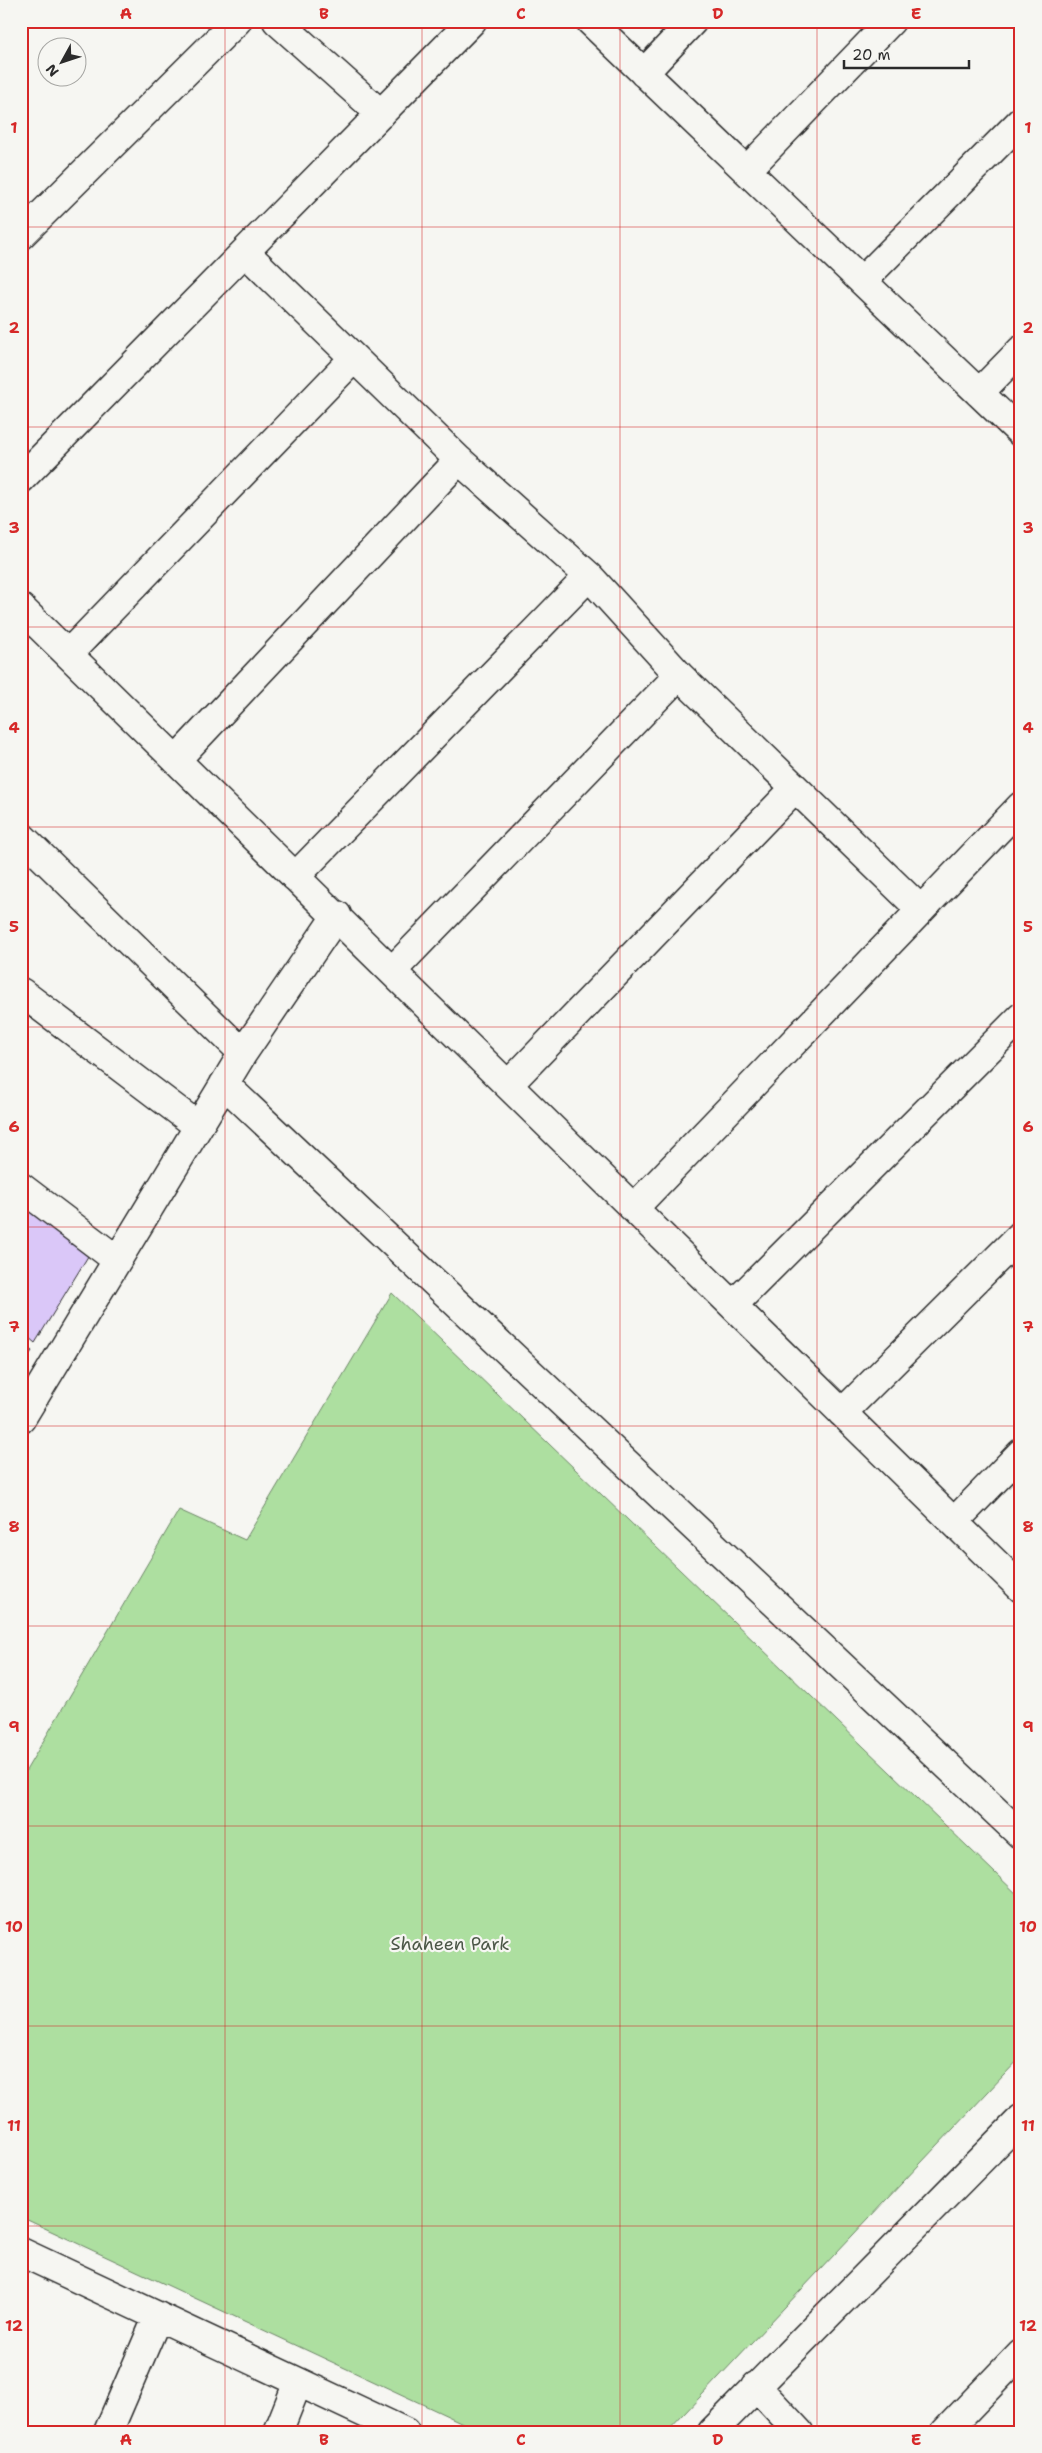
<svg xmlns="http://www.w3.org/2000/svg" width="1042" height="2453" font-family="'Shantell Sans',sans-serif">
<style>
.green{fill:#addfa0;stroke:#6c8566}
.building{fill:#dac7f8;stroke:#2b2b2b}
.lines{fill:none;stroke-linecap:round;stroke-linejoin:round}
.minor-casing{stroke:#2b2b2b;stroke-width:31}
.minor{stroke:#f6f6f2;stroke-width:28}
.grid{fill:none;stroke:#d62828;stroke-width:1;stroke-opacity:0.55}
.labels{text-anchor:middle;dominant-baseline:central;stroke-width:4.5;stroke-linejoin:round;paint-order:stroke}
.park-label{font-size:18px;fill:#4c5848;stroke:#f6f6f2}
.neatline{fill:none;stroke:#d62828;stroke-width:2}
.grid-label{font-size:16px;text-anchor:middle;font-weight:bold;fill:#d62828}
</style>
<rect width="100%" height="100%" fill="#f6f6f2"/>
<filter id="ink" filterUnits="userSpaceOnUse"><feTurbulence type="fractalNoise" baseFrequency=".02" numOctaves="2"/><feDisplacementMap in="SourceGraphic" scale="10" xChannelSelector="R" yChannelSelector="G"/><feConvolveMatrix kernelMatrix="1 2 1 2 8 2 1 2 1" color-interpolation-filters="sRGB"/></filter>
<g filter="url(#ink)">
<path class="green" d="M392,1293L1021,1898V2057L667,2432H482L21,2217V1779L179,1510L245,1540Z"/>
<path class="building" d="M21,1203L90,1253L35,1343L21,1331Z
M21,1343L32,1351L21,1366Z"/>
<g class="lines">
<defs>
<path id="minor" d="M277,21L381,114
M590,21L1021,433
M644,73L693,21
M747,170L891,21
M21,235L237,21
M245,252L459,460L589,576L679,675L921,910
M862,281L1021,121
M979,393L1021,350
M21,479L472,21
M21,608L1021,1588
M68,654L354,358
M176,760L459,460
M21,836L243,1053
M295,877L589,576
M392,971L679,675
M21,992L198,1126
M224,1084L1021,1835
M508,1085L795,788
M21,1187L117,1260
M634,1208L1021,806
M733,1305L1021,1017
M842,1413L1021,1235
M21,1419L243,1053L337,915
M954,1522L1021,1453
M21,2252L405,2432
M756,2386L799,2432
M108,2432L158,2316
M278,2432L298,2382
M712,2432L1021,2119
M945,2432L1021,2353"/>
</defs>
<use href="#minor" class="minor-casing"/>
<use href="#minor" class="minor"/>
</g>
</g>
<path class="grid" d="M225,21V2432M422,21V2432M620,21V2432M817,21V2432M21,227H1021M21,427H1021M21,627H1021M21,827H1021M21,1027H1021M21,1227H1021M21,1426H1021M21,1626H1021M21,1826H1021M21,2026H1021M21,2226H1021"/>
<g class="labels">
<g class="park-label">
<text x="450" y="1944">Shaheen Park</text>
</g>
</g>
<rect width="1042" height="2453" fill="none" stroke="#f6f6f2" stroke-width="55"/>
<g transform="translate(62 62) rotate(230)"><circle r="24" fill="#f6f6f2" stroke="#a5a5a2"/>
<path d="M0-4L9 19L0 12L-9 19Z" fill="#2b2b2b"/>
<text y="-8" font-size="14" font-weight="bold" text-anchor="middle" fill="#2b2b2b">N</text>
</g>
<path d="M844 60v8h125v-8" fill="none" stroke="#2b2b2b" stroke-width="2.5"/>
<text x="852" y="60" font-size="15" fill="#2b2b2b" stroke="#f6f6f2" stroke-width="4" paint-order="stroke">20 m</text>
<rect x="28" y="28" width="986" height="2398" class="neatline"/>
<g class="grid-label">
<text x="126" y="19">A</text>
<text x="324" y="19">B</text>
<text x="521" y="19">C</text>
<text x="718" y="19">D</text>
<text x="916" y="19">E</text>
<text x="14" y="133">1</text>
<text x="1028" y="133">1</text>
<text x="14" y="333">2</text>
<text x="1028" y="333">2</text>
<text x="14" y="533">3</text>
<text x="1028" y="533">3</text>
<text x="14" y="733">4</text>
<text x="1028" y="733">4</text>
<text x="14" y="932">5</text>
<text x="1028" y="932">5</text>
<text x="14" y="1132">6</text>
<text x="1028" y="1132">6</text>
<text x="14" y="1332">7</text>
<text x="1028" y="1332">7</text>
<text x="14" y="1532">8</text>
<text x="1028" y="1532">8</text>
<text x="14" y="1732">9</text>
<text x="1028" y="1732">9</text>
<text x="14" y="1932">10</text>
<text x="1028" y="1932">10</text>
<text x="14" y="2131">11</text>
<text x="1028" y="2131">11</text>
<text x="14" y="2331">12</text>
<text x="1028" y="2331">12</text>
<text x="126" y="2445">A</text>
<text x="324" y="2445">B</text>
<text x="521" y="2445">C</text>
<text x="718" y="2445">D</text>
<text x="916" y="2445">E</text>
</g>
</svg>
